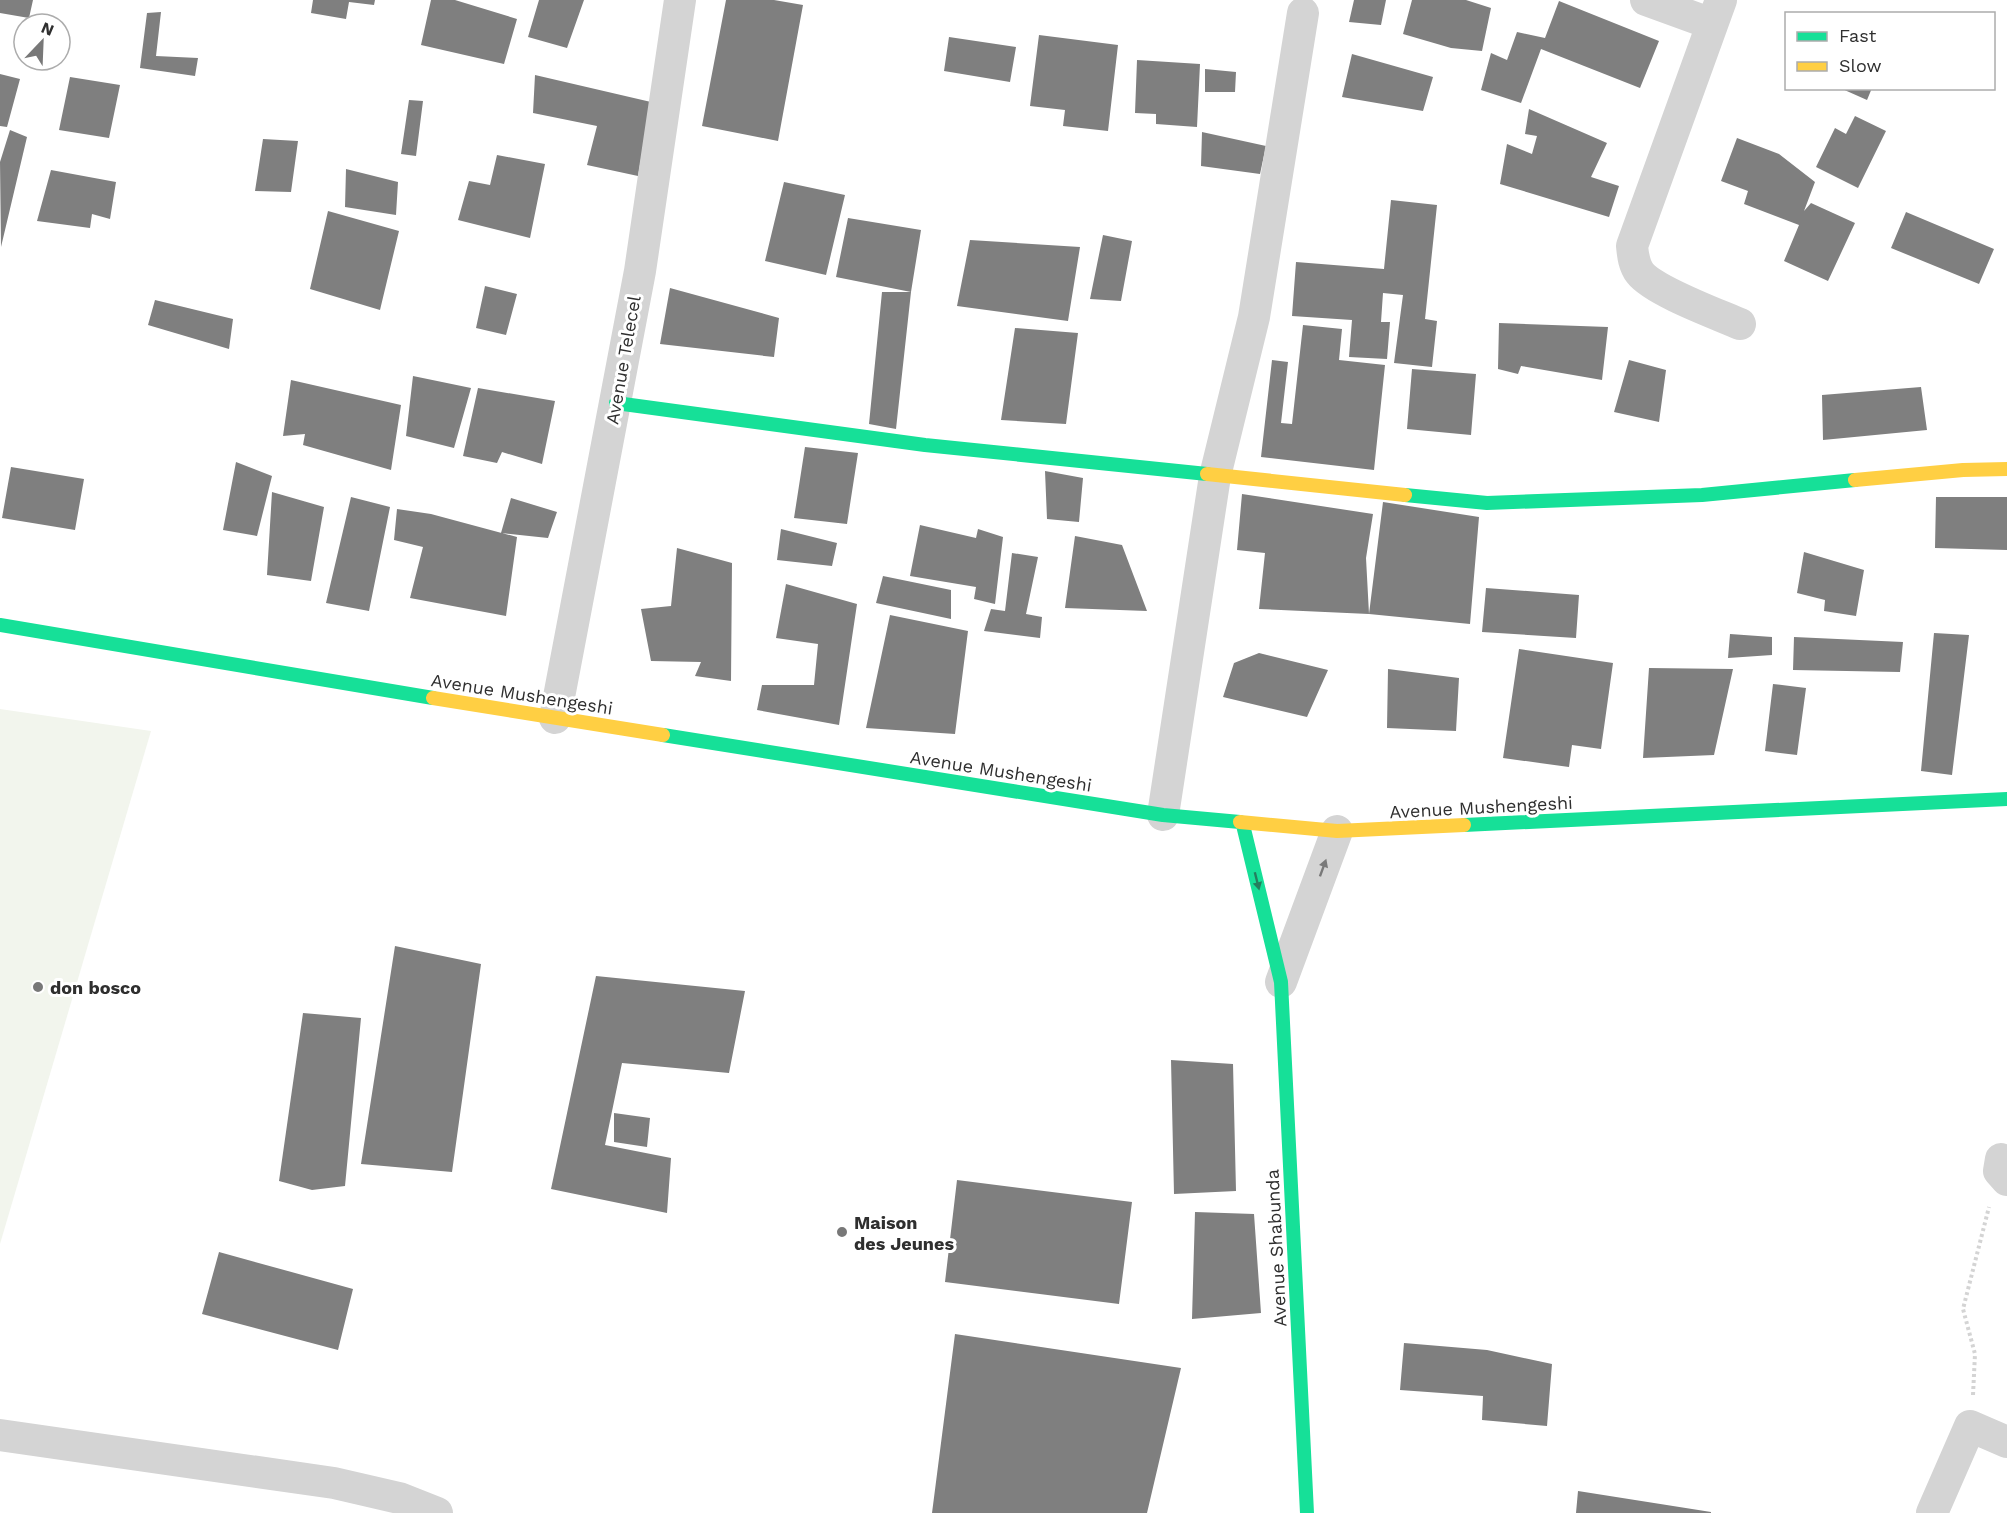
<svg xmlns="http://www.w3.org/2000/svg" width="2007" height="1513" font-family="'Work Sans',sans-serif">
<style>
.green{fill:#f2f5ed}
.building{fill:#7f7f7f}
.lines{fill:none;stroke-linecap:round;stroke-linejoin:round}
.path{stroke:#d4d4d4;stroke-width:4;stroke-dasharray:3 3;stroke-linecap:butt}
.street{stroke:#d4d4d4;stroke-width:32}
.fast{stroke:#16e098;stroke-width:14}
.slow{stroke:#ffcf43;stroke-width:14}
.oneway{fill:#797979}
.oneway2{fill:#247f5e}
.poi-dot{fill:#787878;stroke:#fff;stroke-width:2}
.labels{text-anchor:middle;dominant-baseline:central;stroke-width:6;stroke-linejoin:round;paint-order:stroke}
.street-label{font-size:18px;fill:#2f2f2f;stroke:#fff}
.poi-label{font-size:18px;font-weight:bold;fill:#2f2f2f;stroke:#fff;text-anchor:start}
</style>
<rect width="100%" height="100%" fill="#fff"/>
<path class="green" d="M0,709L151,731L0,1244Z"/>
<path class="building" d="M0,0H33L29,18L0,13Z
M313,0H375L374,5L349,2L346,19L311,13Z
M431,0H455L517,19L504,64L421,45Z
M539,0H584L567,48L528,37Z
M726,0H774L803,5L778,141L702,126Z
M1354,0H1386L1381,25L1349,22Z
M1412,0H1466L1491,8L1482,51L1451,48L1403,34Z
M1559,1L1659,41L1640,88L1541,49L1521,103L1481,90L1491,53L1507,60L1517,32L1545,38Z
M161,12L156,56L198,58L195,76L140,68L147,13Z
M1039,35L1118,45L1108,131L1063,126L1065,110L1030,106Z
M949,37L1016,47L1010,82L944,71Z
M1352,54L1433,77L1423,111L1342,97Z
M1137,60L1200,64L1197,127L1156,124V114L1135,113Z
M1205,69L1236,72L1235,92H1205Z
M0,74L20,79L7,127L0,126Z
M535,75L651,102L638,176L587,165L597,126L533,113Z
M70,77L120,85L109,138L59,130Z
M1840,88H1872L1867,100Z
M409,100L423,101L416,156L401,154Z
M1529,109L1607,143L1591,177L1619,186L1609,217L1500,184L1507,144L1532,154L1537,136L1525,134Z
M1855,116L1886,131L1858,188L1816,167L1835,128L1846,134Z
M10,130L27,137L1,247L0,162Z
M1202,132L1266,146L1260,174L1201,166Z
M1737,138L1779,154L1815,182L1804,211L1811,203L1855,223L1828,281L1784,261L1799,225L1744,204L1748,191L1721,181Z
M263,139L298,141L291,192L255,191Z
M497,155L545,164L530,238L458,220L469,181L490,185Z
M346,169L398,182L396,215L345,207Z
M51,170L116,182L110,219L92,214L90,228L37,221Z
M784,182L845,195L826,275L765,261Z
M1391,200L1437,205L1425,319L1437,321L1432,367L1394,363L1403,295L1383,293L1381,322H1390L1387,359L1349,357L1352,320L1292,316L1296,262L1384,269Z
M328,211L399,231L380,310L310,289Z
M1906,212L1994,249L1979,284L1891,248Z
M848,218L921,230L911,292L836,277Z
M1103,235L1132,241L1121,301L1090,299Z
M970,240L1080,247L1068,321L957,306Z
M485,286L517,294L506,335L476,328Z
M670,288L779,318L774,357L660,344Z
M882,292H911L896,429L869,424Z
M155,300L233,319L229,349L148,325Z
M1499,323L1608,327L1602,380L1521,366L1518,374L1498,369Z
M1303,325L1342,329L1339,360L1385,365L1374,470L1261,457L1272,360L1288,362L1281,423L1292,424Z
M1015,328L1078,333L1066,424L1001,420Z
M1629,360L1666,370L1659,422L1614,412Z
M1412,369L1476,374L1471,435L1407,429Z
M413,376L471,388L454,448L406,436Z
M291,380L401,405L391,470L303,445L305,434L283,436Z
M1921,387L1927,430L1823,440L1822,395Z
M478,388L555,401L542,464L502,452L497,463L463,456Z
M805,447L858,453L847,524L794,518Z
M236,462L272,476L257,536L223,530Z
M11,467L84,479L75,530L2,518Z
M1045,471L1083,478L1079,522L1047,519Z
M272,492L324,507L311,581L267,575Z
M1242,494L1373,514L1366,558L1369,614L1383,502L1479,517L1470,624L1369,614L1259,609L1265,553L1237,550Z
M351,497L390,507L369,611L326,603Z
M1936,497H2007V550L1935,548Z
M511,498L557,512L548,538L501,533Z
M397,509L431,514L517,537L506,616L410,598L423,547L394,540Z
M920,525L976,538L978,529L1003,537L995,604L974,599L976,587L910,576Z
M781,529L837,543L832,566L777,560Z
M1075,536L1122,545L1147,611L1065,608Z
M677,548L732,563L731,681L695,676L701,662L651,661L641,609L671,606Z
M1804,552L1864,570L1856,616L1824,611L1825,600L1797,593Z
M1012,553L1038,557L1026,614L1042,617L1040,638L984,631L991,609L1005,611Z
M883,576L951,590V619L876,603Z
M786,584L857,604L839,725L757,710L762,685H814L818,644L776,638Z
M1486,588L1579,595L1576,638L1482,632Z
M890,615L968,631L955,734L866,728Z
M1934,633L1969,635L1952,775L1921,771Z
M1730,634L1772,637V655L1728,658Z
M1794,637L1903,642L1900,672L1793,670Z
M1519,649L1613,663L1601,749L1572,745L1569,767L1503,758Z
M1259,653L1328,670L1307,717L1223,697L1234,663Z
M1649,668L1733,669L1714,755L1643,758Z
M1388,669L1459,678L1456,731L1387,728Z
M1773,684L1806,688L1797,755L1765,751Z
M395,946L481,964L452,1172L361,1164Z
M596,976L745,991L729,1073L622,1063L605,1145L671,1158L667,1213L551,1189Z
M303,1013L361,1018L345,1186L312,1190L279,1181Z
M1171,1060L1233,1064L1236,1191L1174,1194Z
M614,1113L650,1118L647,1147L614,1142Z
M957,1180L1132,1202L1119,1304L945,1282Z
M1195,1212L1254,1214L1261,1313L1192,1319Z
M219,1252L353,1289L338,1350L202,1314Z
M955,1334L1181,1368L1147,1513H932Z
M1404,1343L1487,1350L1552,1364L1547,1426L1482,1420L1483,1396L1400,1390Z
M1578,1491L1711,1512V1513H1576Z"/>
<g class="lines">
<path class="path" d="M1973,1395L1975,1354L1963,1309L1989,1207"/>
<path class="street" d="M1646,0L1712,24
M1721,0L1632,246C1633,256 1634,265 1640,273C1654,291 1717,314 1740,324
M555,718L640,271L680,0
M1163,815L1215,476L1254,317L1303,13
M1281,982L1337,831
M2001,1159L1999,1171L2007,1180
M0,1435L334,1483L399,1498L437,1513
M1932,1513L1970,1426L2007,1442"/>
<path class="fast" d="M616,403L925,445L1207,474
M1405,495L1487,503L1702,495L1855,480
M0,625L433,698
M663,735L1163,815L1240,822
M1243,825L1281,982L1307,1513
M1464,825L2007,799"/>
<path class="slow" d="M1207,474L1405,495
M1855,480L1963,470L2007,469
M433,698L663,735
M1240,822L1337,831L1464,825"/>
</g>
<defs><path id="oneway-solid" d="M-6-.8H1V-3.2L6.5 0L1 3.2V.8H-6Z" transform="scale(1.5)"/></defs>
<use class="oneway" href="#oneway-solid" transform="translate(1323 868) rotate(-70)"/>
<use class="oneway2" href="#oneway-solid" transform="translate(1257 881) rotate(76)"/>
<g class="poi-dot">
<circle cx="38" cy="987" r="6"/>
<circle cx="842" cy="1232" r="6"/>
</g>
<g class="labels">
<g class="street-label">
<text transform="translate(623 360) rotate(-80)">Avenue Telecel</text>
<text transform="translate(522 694) rotate(9)">Avenue Mushengeshi</text>
<text transform="translate(1001 771) rotate(9)">Avenue Mushengeshi</text>
<text transform="translate(1481 807) rotate(-3)">Avenue Mushengeshi</text>
<text transform="translate(1276 1248) rotate(-93)">Avenue Shabunda</text>
</g>
<g class="poi-label">
<text x="50" y="987">don bosco</text>
<text x="854" y="1222">Maison<tspan x="854" dy="21">des Jeunes</tspan></text>
</g>
</g>
<rect x="1785" y="12" width="210" height="78" fill="#ffffff" stroke="#acacac" stroke-width="1.5"/>
<rect x="1797" y="32" width="30" height="9" fill="#16e098" stroke="#acacac" stroke-width="1.5"/>
<text x="1839" y="42" font-size="18" fill="#2f2f2f">Fast</text>
<rect x="1797" y="62" width="30" height="9" fill="#ffcf43" stroke="#acacac" stroke-width="1.5"/>
<text x="1839" y="72" font-size="18" fill="#2f2f2f">Slow</text>
<g transform="translate(42 42) rotate(23)"><circle r="28" fill="#ffffff" stroke="#acacac" stroke-width="1.5"/>
<path d="M0-4.5L10 22L0 15L-10 22Z" fill="#787878"/>
<text y="-9" font-size="16" font-weight="bold" text-anchor="middle" fill="#2f2f2f">N</text>
</g>
</svg>
